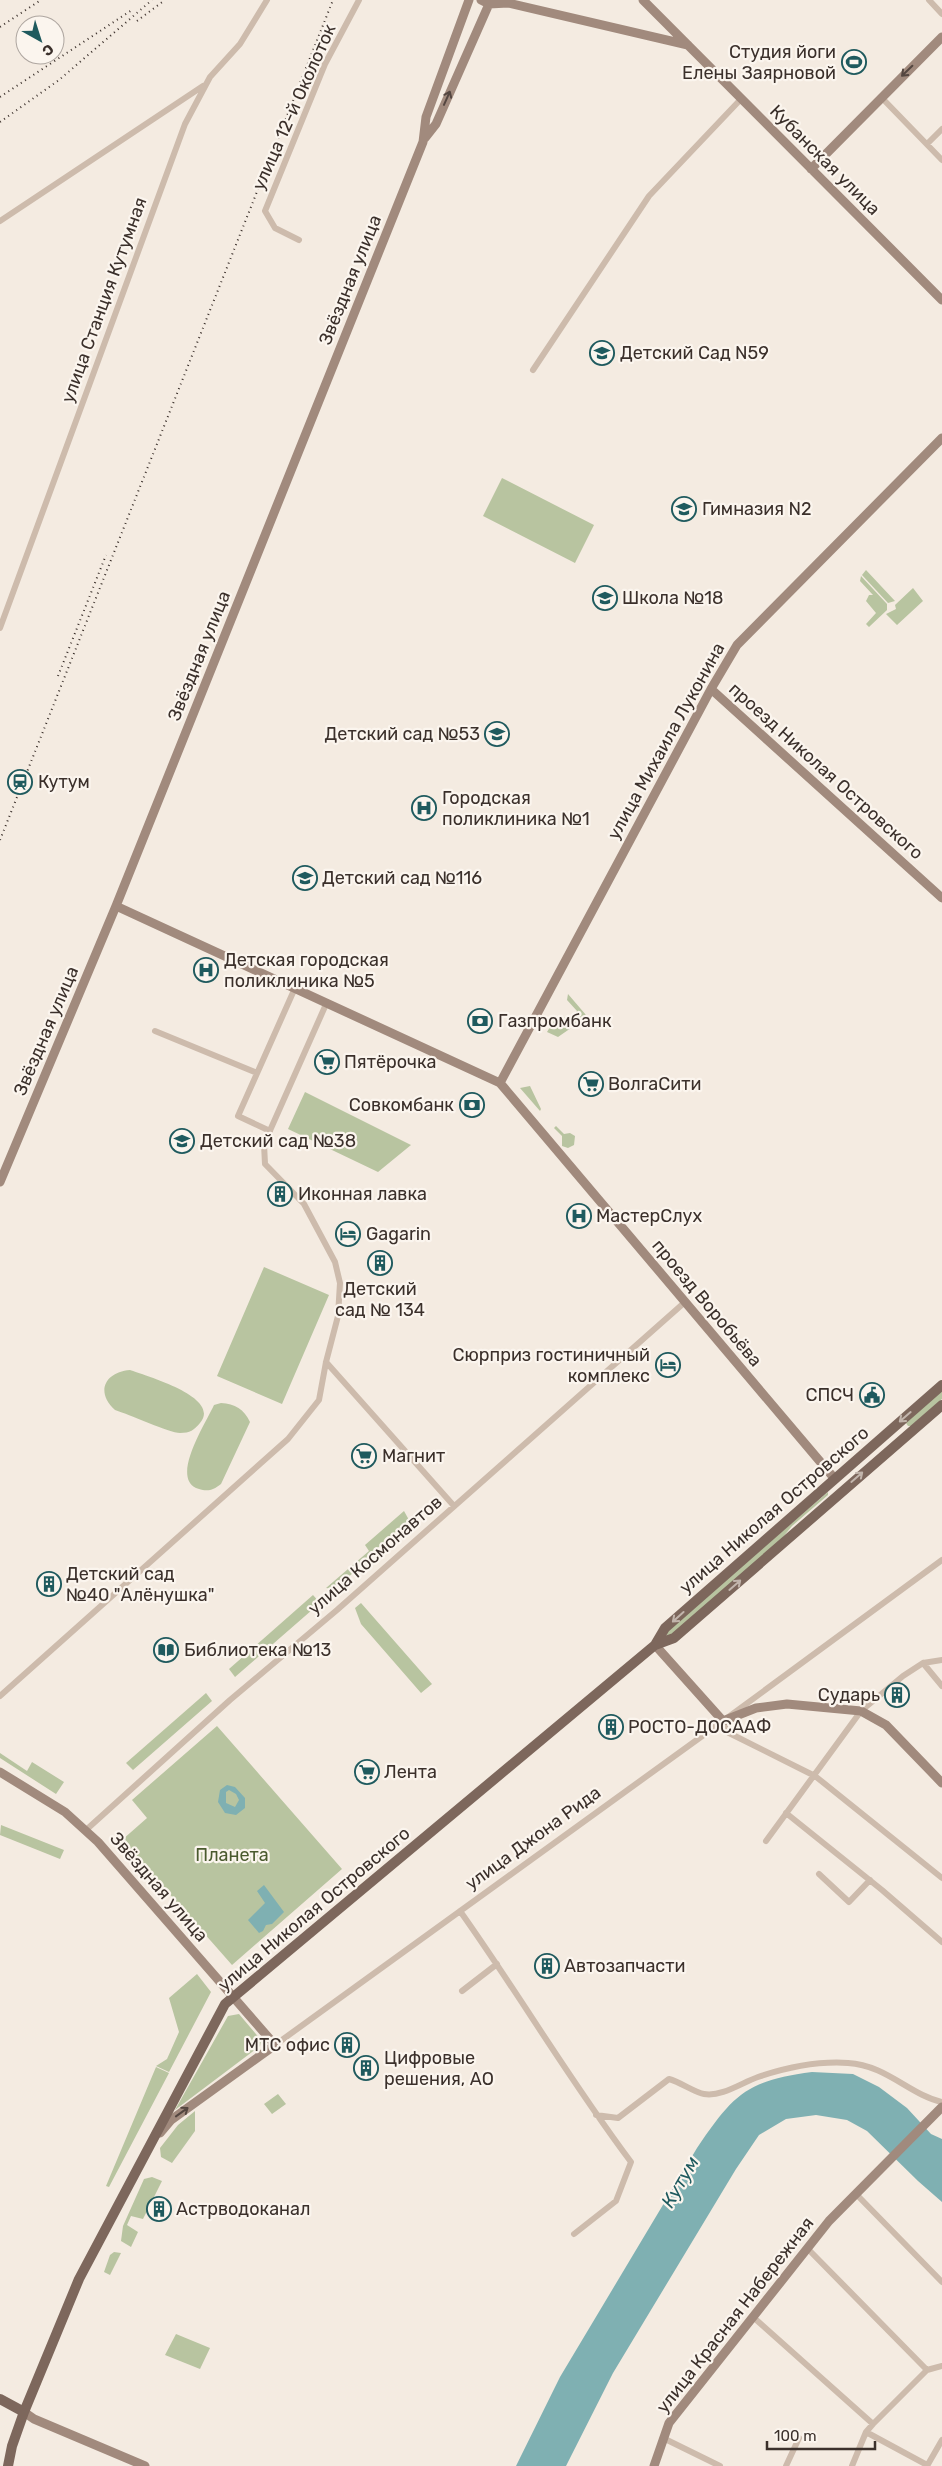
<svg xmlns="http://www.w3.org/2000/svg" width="942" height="2466" font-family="Rubik,sans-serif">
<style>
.green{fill:#b8c4a0}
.water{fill:#7fb0b2;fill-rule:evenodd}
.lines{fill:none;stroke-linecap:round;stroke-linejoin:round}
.street{stroke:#cdbbac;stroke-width:6}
.secondary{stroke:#a18a7d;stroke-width:9}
.primary{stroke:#7d675c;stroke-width:10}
.rail{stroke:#3b302b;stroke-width:2;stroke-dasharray:1 4;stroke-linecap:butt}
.oneway{stroke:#544640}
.oneway2{stroke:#c2b5ac}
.labels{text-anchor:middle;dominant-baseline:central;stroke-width:4.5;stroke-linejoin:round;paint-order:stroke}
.poi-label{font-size:18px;fill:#3b302b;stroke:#fbf5ee;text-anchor:start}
.street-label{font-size:18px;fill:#3b302b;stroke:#fbf5ee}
.park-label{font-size:18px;fill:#4a5a2e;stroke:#fbf5ee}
.water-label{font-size:19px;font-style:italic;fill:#1f5a5e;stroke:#fbf5ee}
</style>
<rect width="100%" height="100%" fill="#f4ebe1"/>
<path class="green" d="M502,478L594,525L575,563L483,516Z
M866,570L895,601L888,603L862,575Z
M861,576L887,604V610L869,627L866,624L876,613L866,601L869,595H873L860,581Z
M913,588L923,601L897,625L886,614L896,609L895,605Z
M568,994L586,1015L583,1021L575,1026L572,1017L577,1011L567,1000Z
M556,1017L568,1018L571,1028L558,1037L547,1032Z
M530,1086L541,1109L540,1111L520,1088Z
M305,1092L411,1145L378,1172L288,1129Z
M556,1126L564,1134L570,1133L575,1136L574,1145L568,1148L562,1146V1136L554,1128Z
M264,1267L329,1295L282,1404L217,1376Z
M130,1370C146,1376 222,1397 200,1423C194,1430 190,1433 180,1433C170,1433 128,1414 115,1410C95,1392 105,1372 130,1370Z
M942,1389V1399L911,1426H908L906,1423Z
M221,1403C235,1404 244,1409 250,1422L221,1484C212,1491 207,1492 196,1488C171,1476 206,1423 214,1405Z
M828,1492V1495L792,1526L779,1542L672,1636H667V1630Z
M404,1511L409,1520L353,1570L354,1572L335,1589L326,1588L369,1551L365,1545Z
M313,1595L320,1603L235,1677L229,1669Z
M361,1603L432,1684L421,1693L361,1624L355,1608Z
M206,1693L212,1701L133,1770L126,1763Z
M217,1726L342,1869L232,1965L122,1840L147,1818L132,1800Z
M0,1753L27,1771L32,1762L64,1782L56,1794L0,1758Z
M1,1825L64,1850L60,1859L0,1835Z
M197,1974L211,1992L169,2072L156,2066L167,2059L179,2032L169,1998Z
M239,2014L261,2040L260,2046L175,2110L228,2016Z
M156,2067L169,2073L109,2187L106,2186Z
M278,2094L286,2104L272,2114L264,2104Z
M195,2111V2131L172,2163L161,2157L160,2148L178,2125Z
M152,2177L162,2181L143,2219L131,2216L127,2225L138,2232L131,2247L121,2241L123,2226L144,2179Z
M114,2252L121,2253L110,2275L104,2272L110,2255Z
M176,2334L210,2348L200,2369L165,2355Z"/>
<path class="water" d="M227,1785L235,1787L245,1798V1808L236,1815L225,1813L218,1802L220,1790ZM229,1790L236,1794L239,1800L235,1807L226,1803V1792Z
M264,1885L284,1912L272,1924L266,1925L263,1931L259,1933L248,1920L265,1903L257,1891Z
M812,2072L853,2074L879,2087L907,2108L931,2134L942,2139V2202L918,2181L867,2131L847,2120L816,2115L786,2119L759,2135L736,2169L613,2373L566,2466H516L560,2377L697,2148C734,2094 746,2081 812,2072Z"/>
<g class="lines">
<path class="street" d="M929,0L942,14
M881,97L942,160
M927,144L942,129
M0,221L203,86
M299,240L275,228L265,211L325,64L359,0
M533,370L649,196L741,99
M0,628L185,124L210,77L240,44L267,0
M155,1031L257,1073
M270,1131L238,1116L295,988
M326,1362L454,1506
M923,1663L942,1686
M0,1696L288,1439L319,1400L326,1362L338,1316L340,1283L335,1262L304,1204L265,1164L264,1144L327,1002
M723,1721L727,1732L815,1776L942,1878
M786,1813L882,1890L942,1942
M86,1830L230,1700L337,1610L685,1302
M766,1841L861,1711L903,1676L923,1663L942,1660
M819,1874L849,1902L870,1880
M460,1911C519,1994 570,2081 631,2162L616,2201L574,2234
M462,1991L497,1964
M275,2045L723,1721L942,1560
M596,2115L618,2118L669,2079C680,2082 696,2093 704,2094C722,2097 741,2083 758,2077C785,2068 819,2061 848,2063C886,2065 910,2095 942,2102
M857,2195L942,2282
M808,2249L927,2370
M753,2317L873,2424
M866,2432L927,2465
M663,2438L720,2466
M786,2466L799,2438
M852,2466L866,2432L873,2424L927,2370L942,2366
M927,2466L942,2440"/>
<path class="secondary" d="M481,0L489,4L508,3L688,45
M643,0L942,300
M425,138L436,124L489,4
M811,169L942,37
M711,689L942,898
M116,906L500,1083L834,1478
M500,1083L711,689L737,645L942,438
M0,1182L116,906L423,142L426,117L469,0
M655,1645L723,1721L756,1708L787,1704L861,1711L886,1725L942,1783
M0,1772L65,1812L98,1842L275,2045L171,2120L160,2133
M24,2412L34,2419L145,2466
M654,2466L669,2423L829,2221L942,2107"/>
<path class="primary" d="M655,1645L674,1638L942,1405
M0,2399L24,2412
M8,2466L12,2446L24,2412L79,2279L225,2004L655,1645L665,1628L942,1385"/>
<path class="rail" d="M137,21L165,0
M0,27L41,0
M0,97L132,10
M0,122L59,80L152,0
M58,676L106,555
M0,840L333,0"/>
</g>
<defs><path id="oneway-shaft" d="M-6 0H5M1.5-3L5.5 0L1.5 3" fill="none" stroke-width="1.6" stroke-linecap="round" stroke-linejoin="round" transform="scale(1.25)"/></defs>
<g class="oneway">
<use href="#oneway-shaft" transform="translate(907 71) rotate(136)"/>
<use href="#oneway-shaft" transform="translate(447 98) rotate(-66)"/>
<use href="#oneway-shaft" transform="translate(182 2112) rotate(-36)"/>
</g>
<g class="oneway2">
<use href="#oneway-shaft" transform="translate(905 1417) rotate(139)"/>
<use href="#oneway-shaft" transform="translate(857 1477) rotate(-41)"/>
<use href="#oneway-shaft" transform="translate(735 1585) rotate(-41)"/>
<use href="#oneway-shaft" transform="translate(678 1617) rotate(138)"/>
</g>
<defs>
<symbol id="stadium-ring" viewBox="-11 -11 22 22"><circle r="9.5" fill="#fbf5ee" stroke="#1f5a5e" stroke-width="1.5"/><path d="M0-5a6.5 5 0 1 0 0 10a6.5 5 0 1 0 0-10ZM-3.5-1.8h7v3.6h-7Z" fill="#1f5a5e"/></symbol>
<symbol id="school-ring" viewBox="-11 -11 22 22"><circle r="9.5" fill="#fbf5ee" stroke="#1f5a5e" stroke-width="1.5"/><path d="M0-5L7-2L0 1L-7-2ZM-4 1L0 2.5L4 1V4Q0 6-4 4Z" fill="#1f5a5e"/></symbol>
<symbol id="station-ring" viewBox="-11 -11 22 22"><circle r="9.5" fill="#fbf5ee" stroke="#1f5a5e" stroke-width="1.5"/><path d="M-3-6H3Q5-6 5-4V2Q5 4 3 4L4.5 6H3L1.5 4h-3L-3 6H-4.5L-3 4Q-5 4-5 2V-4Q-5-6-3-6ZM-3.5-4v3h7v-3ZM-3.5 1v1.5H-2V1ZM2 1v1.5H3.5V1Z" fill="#1f5a5e"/></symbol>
<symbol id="hospital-ring" viewBox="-11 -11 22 22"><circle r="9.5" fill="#fbf5ee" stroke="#1f5a5e" stroke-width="1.5"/><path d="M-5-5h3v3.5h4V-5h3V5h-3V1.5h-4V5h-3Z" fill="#1f5a5e"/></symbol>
<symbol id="bank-ring" viewBox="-11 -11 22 22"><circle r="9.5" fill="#fbf5ee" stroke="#1f5a5e" stroke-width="1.5"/><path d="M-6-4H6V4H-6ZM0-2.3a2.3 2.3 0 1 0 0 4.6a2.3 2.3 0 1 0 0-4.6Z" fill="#1f5a5e"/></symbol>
<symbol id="supermarket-ring" viewBox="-11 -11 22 22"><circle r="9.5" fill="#fbf5ee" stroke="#1f5a5e" stroke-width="1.5"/><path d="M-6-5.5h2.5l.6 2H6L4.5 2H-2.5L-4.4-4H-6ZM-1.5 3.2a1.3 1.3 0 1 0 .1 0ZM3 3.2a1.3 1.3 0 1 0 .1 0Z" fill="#1f5a5e"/></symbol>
<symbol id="building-ring" viewBox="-11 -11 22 22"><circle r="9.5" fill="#fbf5ee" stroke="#1f5a5e" stroke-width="1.5"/><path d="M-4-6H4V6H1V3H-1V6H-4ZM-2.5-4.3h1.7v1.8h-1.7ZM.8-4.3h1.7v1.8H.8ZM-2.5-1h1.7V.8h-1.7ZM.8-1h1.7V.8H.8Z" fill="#1f5a5e"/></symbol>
<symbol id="hotel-ring" viewBox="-11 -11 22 22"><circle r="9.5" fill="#fbf5ee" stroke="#1f5a5e" stroke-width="1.5"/><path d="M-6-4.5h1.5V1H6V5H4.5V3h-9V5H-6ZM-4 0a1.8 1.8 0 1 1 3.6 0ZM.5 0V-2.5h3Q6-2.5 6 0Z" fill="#1f5a5e"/></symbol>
<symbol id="civic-ring" viewBox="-11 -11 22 22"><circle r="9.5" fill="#fbf5ee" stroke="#1f5a5e" stroke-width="1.5"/><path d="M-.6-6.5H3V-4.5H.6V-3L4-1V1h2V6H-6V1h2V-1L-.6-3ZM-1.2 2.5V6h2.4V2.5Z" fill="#1f5a5e"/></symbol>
<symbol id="library-ring" viewBox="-11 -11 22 22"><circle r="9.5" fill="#fbf5ee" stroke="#1f5a5e" stroke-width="1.5"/><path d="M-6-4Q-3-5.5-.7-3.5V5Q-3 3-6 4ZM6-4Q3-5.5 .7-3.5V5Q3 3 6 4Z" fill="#1f5a5e"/></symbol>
</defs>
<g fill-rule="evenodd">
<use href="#stadium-ring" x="840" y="48" width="28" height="28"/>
<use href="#school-ring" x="588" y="339" width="28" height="28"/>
<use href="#school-ring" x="670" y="495" width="28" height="28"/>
<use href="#school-ring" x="591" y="584" width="28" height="28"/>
<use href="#school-ring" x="483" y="720" width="28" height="28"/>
<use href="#station-ring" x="6" y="768" width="28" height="28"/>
<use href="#hospital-ring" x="410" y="794" width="28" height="28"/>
<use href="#school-ring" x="291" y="864" width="28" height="28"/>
<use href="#hospital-ring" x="192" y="956" width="28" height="28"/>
<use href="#bank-ring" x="466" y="1007" width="28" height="28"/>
<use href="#supermarket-ring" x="313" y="1048" width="28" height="28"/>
<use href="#supermarket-ring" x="577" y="1070" width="28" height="28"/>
<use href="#bank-ring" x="458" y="1091" width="28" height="28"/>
<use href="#school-ring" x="168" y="1127" width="28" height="28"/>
<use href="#building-ring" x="266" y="1180" width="28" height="28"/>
<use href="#hospital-ring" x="565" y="1202" width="28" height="28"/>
<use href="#hotel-ring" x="334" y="1220" width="28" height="28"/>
<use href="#building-ring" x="366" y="1249" width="28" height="28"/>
<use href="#hotel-ring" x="654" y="1351" width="28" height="28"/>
<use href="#civic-ring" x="858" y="1381" width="28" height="28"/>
<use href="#supermarket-ring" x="350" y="1442" width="28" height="28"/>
<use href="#building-ring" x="35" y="1570" width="28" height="28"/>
<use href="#library-ring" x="152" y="1636" width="28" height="28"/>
<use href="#building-ring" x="883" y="1681" width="28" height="28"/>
<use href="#building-ring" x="597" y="1713" width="28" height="28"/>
<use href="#supermarket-ring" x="353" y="1758" width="28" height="28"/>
<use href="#building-ring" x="533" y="1952" width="28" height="28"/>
<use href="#building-ring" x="333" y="2031" width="28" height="28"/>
<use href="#building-ring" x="352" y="2054" width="28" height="28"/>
<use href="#building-ring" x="145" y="2195" width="28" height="28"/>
</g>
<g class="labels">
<g class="poi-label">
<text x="836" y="52" text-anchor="end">Студия йоги<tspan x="836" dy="21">Елены Заярновой</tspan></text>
<text x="620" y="353">Детский Сад N59</text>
<text x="702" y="509">Гимназия N2</text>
<text x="622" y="598">Школа №18</text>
<text x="480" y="734" text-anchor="end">Детский сад №53</text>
<text x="38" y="782">Кутум</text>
<text x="442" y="798">Городская<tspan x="442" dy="21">поликлиника №1</tspan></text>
<text x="322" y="878">Детский сад №116</text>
<text x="224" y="960">Детская городская<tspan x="224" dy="21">поликлиника №5</tspan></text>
<text x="498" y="1021">Газпромбанк</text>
<text x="344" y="1062">Пятёрочка</text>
<text x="608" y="1084">ВолгаСити</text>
<text x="454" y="1105" text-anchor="end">Совкомбанк</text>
<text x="200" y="1141">Детский сад №38</text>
<text x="298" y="1194">Иконная лавка</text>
<text x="596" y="1216">МастерСлух</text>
<text x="366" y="1234">Gagarin</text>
<text x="380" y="1289" text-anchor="middle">Детский<tspan x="380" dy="21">сад № 134</tspan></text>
<text x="650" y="1355" text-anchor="end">Сюрприз гостиничный<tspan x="650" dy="21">комплекс</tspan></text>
<text x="854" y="1395" text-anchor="end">СПСЧ</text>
<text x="382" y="1456">Магнит</text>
<text x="66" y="1574">Детский сад<tspan x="66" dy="21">№40 "Алёнушка"</tspan></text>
<text x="184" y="1650">Библиотека №13</text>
<text x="880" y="1695" text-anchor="end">Сударь</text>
<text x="628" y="1727">РОСТО-ДОСААФ</text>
<text x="384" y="1772">Лента</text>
<text x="564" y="1966">Автозапчасти</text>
<text x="330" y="2045" text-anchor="end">МТС офис</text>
<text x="384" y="2058">Цифровые<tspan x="384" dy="21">решения, АО</tspan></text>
<text x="176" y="2209">Астрводоканал</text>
</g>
<g class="street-label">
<text transform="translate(294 107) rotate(-66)">улица 12-й Околоток</text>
<text transform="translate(825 160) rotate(45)">Кубанская улица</text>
<text transform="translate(350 280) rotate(-68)">Звёздная улица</text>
<text transform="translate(104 300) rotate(-70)">улица Станция Кутумная</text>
<text transform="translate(199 656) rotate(-68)">Звёздная улица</text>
<text transform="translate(666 741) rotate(-61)">улица Михаила Луконина</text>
<text transform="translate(826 771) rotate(42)">проезд Николая Островского</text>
<text transform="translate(46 1031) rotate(-67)">Звёздная улица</text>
<text transform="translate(707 1303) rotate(50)">проезд Воробьёва</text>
<text transform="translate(774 1510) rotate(-41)">улица Николая Островского</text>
<text transform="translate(375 1555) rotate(-41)">улица Космонавтов</text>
<text transform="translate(533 1838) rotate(-36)">улица Джона Рида</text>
<text transform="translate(159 1887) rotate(49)">Звёздная улица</text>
<text transform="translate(314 1909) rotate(-40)">улица Николая Островского</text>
<text transform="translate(735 2315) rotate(-52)">улица Красная Набережная</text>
</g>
<g class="park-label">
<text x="232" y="1855">Планета</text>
</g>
<g class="water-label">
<text transform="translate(680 2182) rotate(-60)">Кутум</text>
</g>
</g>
<g transform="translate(40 40) rotate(141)"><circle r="24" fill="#fbf5ee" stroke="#aea6a0"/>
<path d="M0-4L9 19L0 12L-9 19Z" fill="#1f5a5e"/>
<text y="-8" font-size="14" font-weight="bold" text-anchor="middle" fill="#3b302b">С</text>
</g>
<path d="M767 2441v8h108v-8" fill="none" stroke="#3b302b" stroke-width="2.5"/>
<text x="774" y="2441" font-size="15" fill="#3b302b" stroke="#fbf5ee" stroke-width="4" paint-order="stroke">100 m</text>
</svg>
